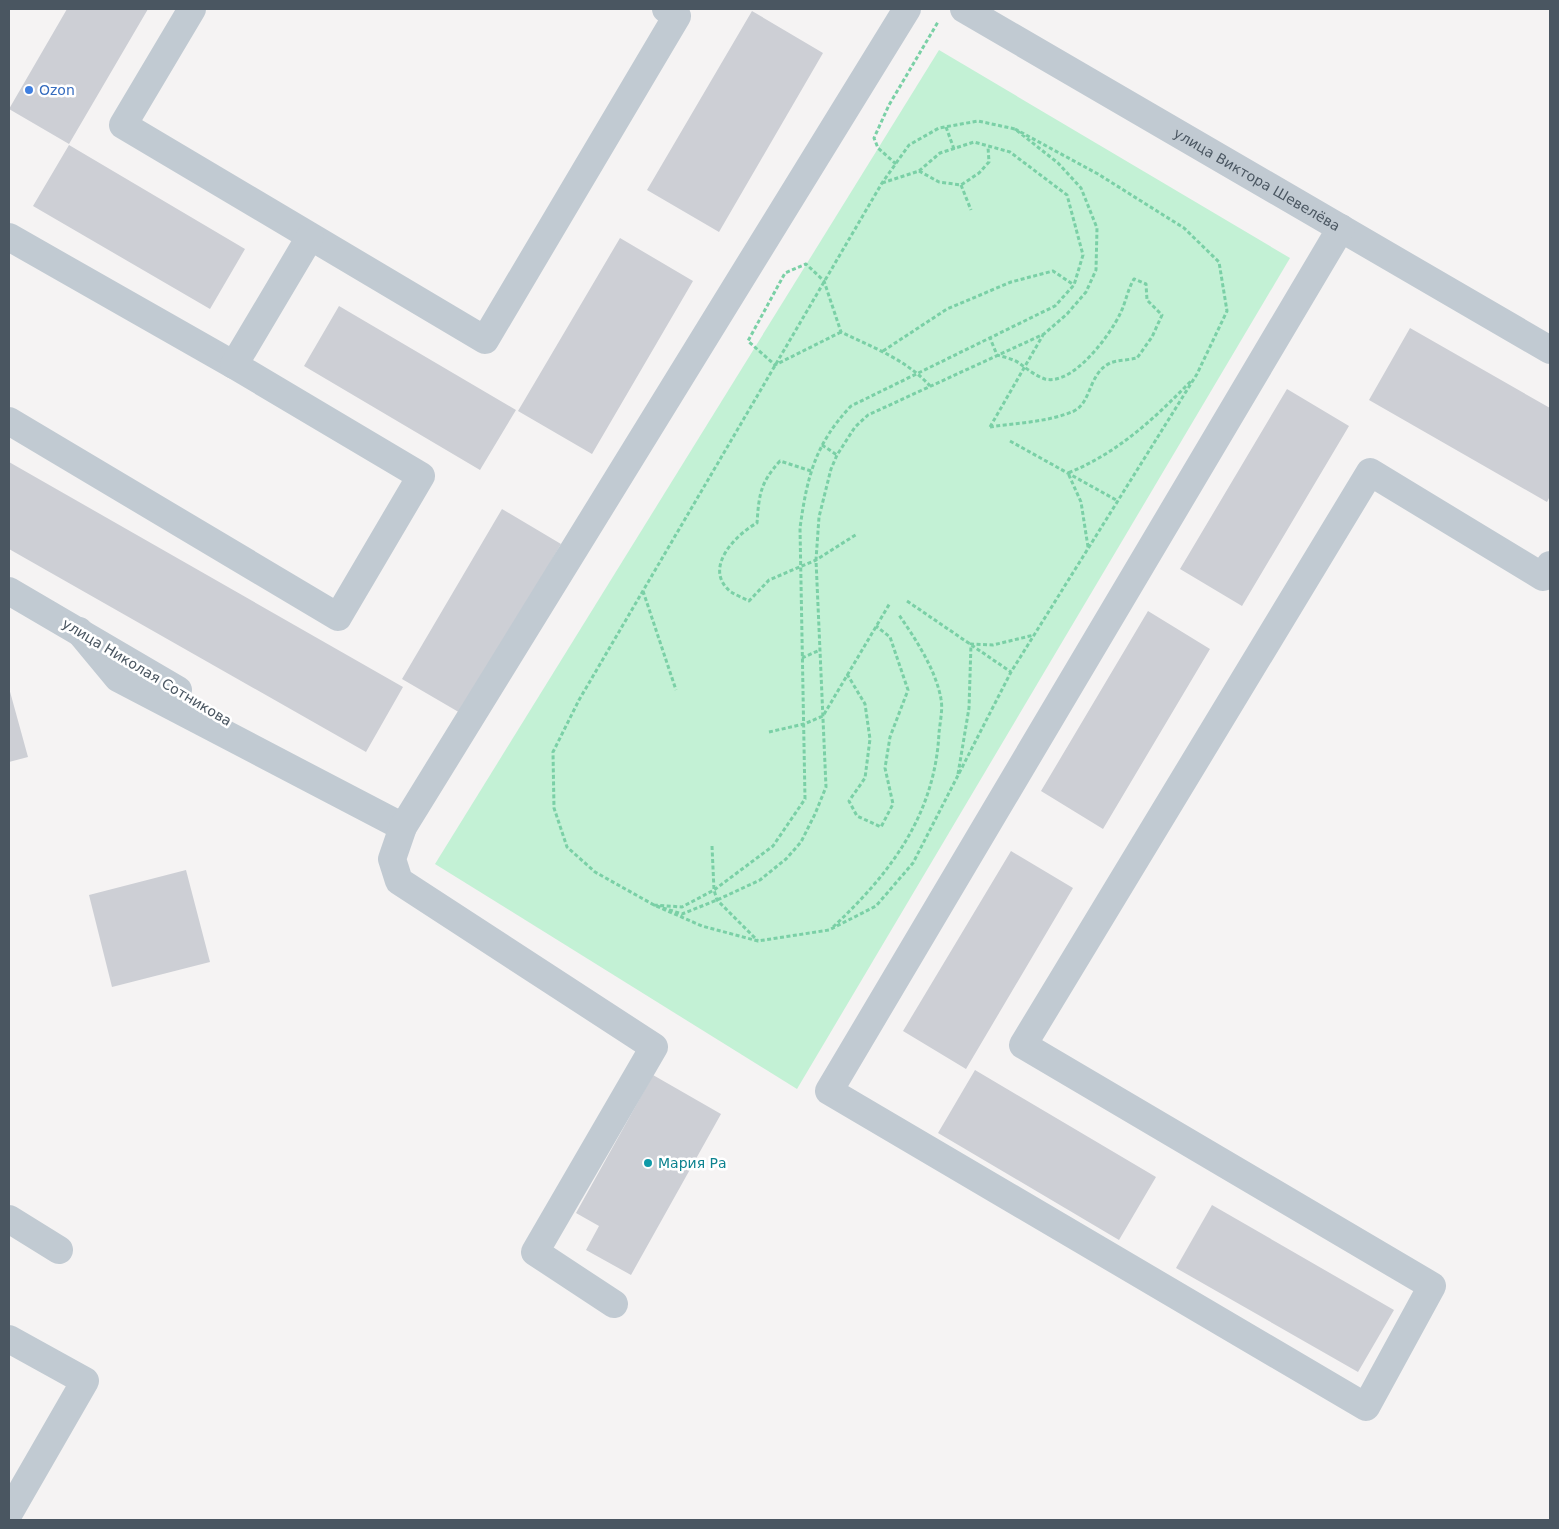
<svg xmlns="http://www.w3.org/2000/svg" width="1559" height="1529" font-family="'DejaVu Sans',sans-serif">
<style>
.green{fill:#c3f1d5}
.building{fill:#cdcfd5}
.lines{fill:none;stroke-linecap:round;stroke-linejoin:round}
.path{stroke:#7ad0a6;stroke-width:3;stroke-dasharray:4 2.5;stroke-linecap:butt}
.minor{stroke:#c1cad2;stroke-width:28}
.shop-dot{fill:#3f7fe0;stroke:#fff;stroke-width:2}
.culture-dot{fill:#0f9aa8;stroke:#fff;stroke-width:2}
.labels{text-anchor:middle;dominant-baseline:central;stroke-width:5;stroke-linejoin:round;paint-order:stroke}
.shop-label{font-size:14px;fill:#366cbe;stroke:#fff;text-anchor:start}
.street-label{font-size:14px;fill:#4a5661;stroke:#fff}
.culture-label{font-size:14px;fill:#0d838f;stroke:#fff;text-anchor:start}
</style>
<rect width="100%" height="100%" fill="#f5f3f3"/>
<path class="green" d="M939,50L1290,258L797,1089L435,864Z"/>
<path class="building" d="M67,9H148L69,144L9,109Z
M752,11L823,53L719,232L647,190Z
M69,145L245,249L210,309L33,206Z
M620,238L693,281L592,454L518,411Z
M339,306L516,410L480,470L304,366Z
M1410,328L1550,408V496L1547,502L1369,400Z
M1287,389L1349,426L1242,606L1180,569Z
M9,462L403,687L366,752L9,549Z
M502,509L561,544L462,714L402,679Z
M1148,611L1210,649L1103,829L1041,791Z
M9,688L28,757L9,762Z
M1011,851L1073,888L966,1069L903,1031Z
M186,870L210,962L112,987L89,895Z
M975,1070L1156,1177L1119,1240L938,1133Z
M653,1075L721,1114L631,1275L586,1250L599,1226L576,1213Z
M1212,1205L1394,1310L1358,1372L1176,1268Z"/>
<g class="lines">
<path class="path" d="M946,127L954,149
M896,164L878,148L874,138L889,105L938,22
M919,171L939,182L961,185L979,173L989,162L988,147
M882,183L919,171L940,153L974,142L1010,152L1067,195L1083,255L1074,285L1055,306L851,406C815,444 807,477 800,528L805,799L773,846L714,890L682,907L654,905L682,914L717,900L760,880L786,859L801,842L815,814L826,787L816,560L819,517L831,469L837,455L855,427L868,415L1044,334L1067,314L1086,292L1096,270L1097,228L1081,188L1058,163L1015,129L978,121L939,128L909,145L882,183L579,700L553,752L554,808L567,847L595,872L654,905L702,926L758,941L829,930L876,906L913,863L1011,672L1197,374L1227,311L1219,262L1184,228L1098,174L1015,129
M961,185L971,210
M841,332L775,365L748,341L785,273L806,264L824,281L841,332C872,347 907,360 930,386
M883,351L947,309L1011,282L1053,271L1074,285
M990,427C1016,423 1049,422 1074,411C1092,402 1088,374 1110,363C1118,360 1129,360 1137,358L1152,337L1162,315L1147,300L1146,284L1134,279C1127,291 1126,302 1120,314C1110,335 1073,386 1045,379C1036,376 1027,369 1019,363C1013,359 1004,357 997,355L990,338
M990,427L1043,335
M1010,441L1118,501
M822,445L837,455
M811,471L780,461C760,483 759,495 757,523C735,535 702,569 731,592C736,595 743,598 749,601L769,580L816,560L857,534
M1088,547L1081,502L1068,473C1118,453 1155,418 1192,380
M643,591L676,690
M907,601L1011,672
M802,658L820,650
M847,674L865,704L870,739L865,778L849,801L857,816L881,827L893,804L885,768L890,737L908,690L890,637L876,626
M769,732L804,724L823,716L890,603
M958,774L969,708L971,644L993,645L1034,635
M712,846L714,890L717,900L758,941
M833,927C891,873 935,814 939,733C940,722 943,709 941,699C936,670 915,638 899,615"/>
<g class="minor">
<path d="M192,9L123,125L485,340L677,16L666,9"/>
<path id="s1" d="M964,9L1550,350"/>
<path d="M1341,228L829,1091L1366,1407L1432,1286L1023,1045L1370,472L1543,577L1550,565"/>
<path d="M9,237L234,365"/>
<path d="M9,421L338,617L421,476L234,365L310,237"/>
<path d="M9,591L178,690"/>
<path d="M79,631L118,678L403,827"/>
<path d="M9,1219L59,1250"/>
<path d="M614,1304L535,1252L654,1047L399,881L392,859L403,827L907,9"/>
<path d="M9,1339L85,1381L9,1513"/>
</g>
</g>
<circle class="shop-dot" cx="29" cy="90" r="5"/>
<circle class="culture-dot" cx="648" cy="1163" r="5"/>
<g class="labels">
<g class="shop-label">
<text x="39" y="90">Ozon</text>
</g>
<g class="street-label">
<text stroke="none"><textPath href="#s1" startOffset="339">улица Виктора Шевелёва</textPath></text>
<text transform="translate(147 672) rotate(31)">улица Николая Сотникова</text>
</g>
<g class="culture-label">
<text x="658" y="1163">Мария Ра</text>
</g>
</g>
<rect width="1559" height="1529" fill="none" stroke="#4a5661" stroke-width="20"/>
</svg>
